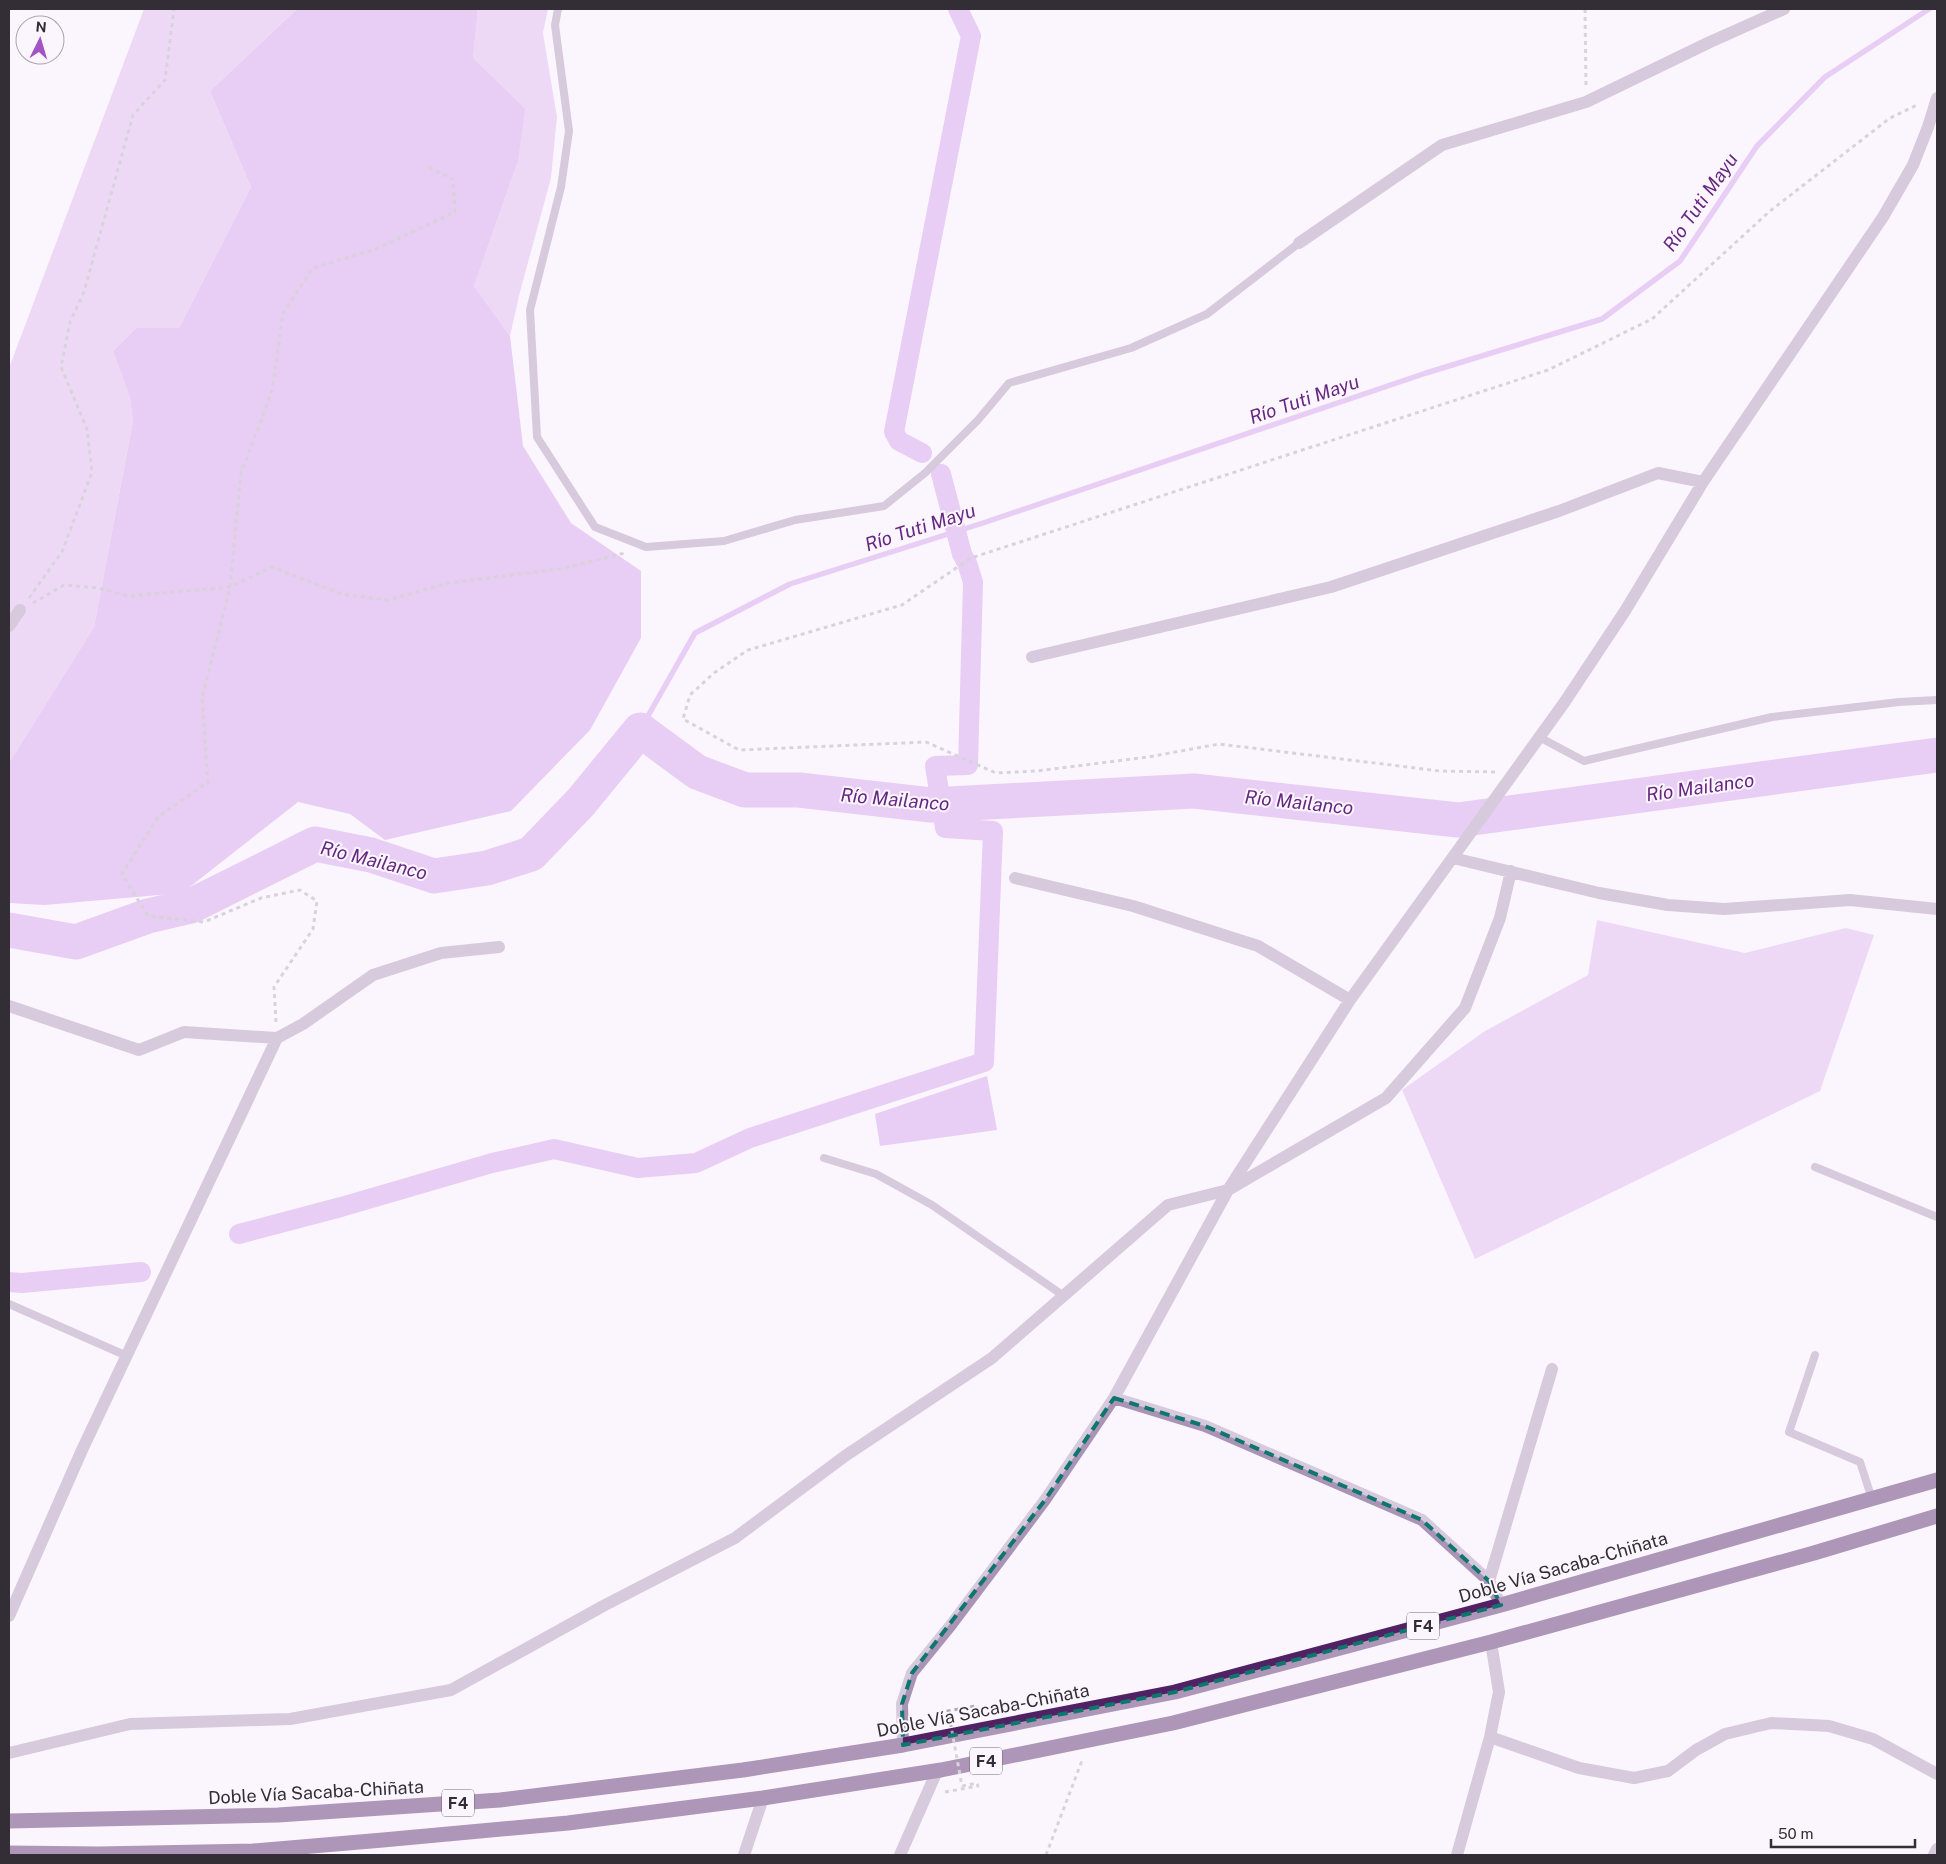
<svg xmlns="http://www.w3.org/2000/svg" width="1946" height="1864" font-family="'Public Sans',sans-serif">
<style>
.green{fill:#dbb6ee}
.water{fill:#d09ce8}
.lines{fill:none;stroke-linecap:round;stroke-linejoin:round}
.stream{stroke:#d09ce8;stroke-width:5.5}
.canal{stroke:#d09ce8;stroke-width:20}
.river{stroke:#d09ce8;stroke-width:35}
.path{stroke:#aea9b1;stroke-width:3;stroke-dasharray:4 4;stroke-linecap:butt}
.lane{stroke:#aa94b5;stroke-width:8}
.street{stroke:#aa94b5;stroke-width:12}
.highway{stroke:#502264;stroke-width:15}
.path-bridge{stroke:#aea9b1;stroke-width:3;stroke-dasharray:4 4;stroke-linecap:butt}
.marked{fill:none;stroke:#0f766e;stroke-width:4;stroke-dasharray:10 6;stroke-linejoin:round}
.labels{text-anchor:middle;dominant-baseline:central;stroke-width:4;stroke-linejoin:round;paint-order:stroke}
.shield{fill:#fbf6fe;stroke:#6f6a71;stroke-width:1}
.shield-label{font-size:16px;font-weight:bold;fill:#332e35}
.street-label{font-size:18px;fill:#332e35;stroke:#fbf6fe}
.water-label{font-size:19px;font-style:italic;fill:#662780;stroke:#fbf6fe}
</style>
<rect width="100%" height="100%" fill="#fbf6fe"/>
<path class="green" d="M144,9H297L210,91L251,187L179,328H136L113,351L130,398L133,421L94,627L9,763V368Z
M478,9H548L543,33L557,117L551,178L520,292L510,336L474,286L518,161L473,58Z
M1597,920L1745,953L1846,928L1874,935L1820,1091L1475,1259L1402,1090L1485,1031L1588,975Z"/>
<path class="water" d="M297,9H478L473,58L525,109L518,161L474,286L510,336L523,446L571,523L641,571V638L590,730L511,811L385,840L350,814L298,802L182,893L45,905L9,903V763L94,627L133,421L130,398L113,351L136,328H179L251,187L210,91Z
M987,1076L997,1130L880,1146L875,1114Z"/>
<g class="lines">
<path class="stream" d="M640,730L695,633L790,584L983,523L1426,373L1602,319L1680,261L1757,146L1825,77L1929,9"/>
<path class="canal" d="M922,453L899,441L894,432L971,36L958,9
M239,1234L341,1207L492,1163L554,1149L638,1168L696,1163L750,1138L984,1062L993,831L945,828L935,766L968,765L973,582L967,563L962,554L941,474
M9,1282L22,1283L141,1272"/>
<path class="river" d="M9,930L76,942L148,916L191,906L315,844L371,855L434,876L487,868L531,854L581,802L640,730L697,772L745,790H799L931,805L1194,791L1458,820L1937,755"/>
<path class="path" d="M1585,9L1586,86
M29,598L62,552L92,472L87,429L61,367L70,322L84,292L133,115L165,80L174,9
M33,603L64,585L99,588L128,596L230,587L272,567L342,594L388,600L449,583L560,569L625,553
M1495,772L1440,771L1219,744L1148,757L1037,771L996,773L926,742L739,750L683,719L690,695L714,673L748,650L902,605L971,558L1548,370L1652,319L1770,211L1890,118L1919,104
M276,1022L274,987L313,929L317,901L300,890L261,898L204,922L148,916L122,874L158,817L208,782L202,698L230,587L241,473L272,391L283,313L313,268L376,249L455,212L453,179L426,166
M949,1715L938,1716L937,1713L975,1706L976,1714
M945,1792L978,1786L977,1783L962,1786
M1046,1855L1083,1758"/>
<path class="lane" d="M558,9L555,25L569,131L561,187L530,310L537,437L595,527L646,547L724,541L795,520L884,506L925,473L978,420L1009,383L1131,348L1207,314L1299,243
M1539,737L1584,761L1772,717L1899,702L1937,700
M824,1158L876,1174L932,1205L1064,1296
M1815,1167L1937,1217
M9,1304L127,1356
M1815,1355L1789,1432L1860,1462L1872,1499"/>
<path class="street" d="M1299,243L1442,145L1586,102L1710,42L1784,9
M9,626L20,610
M1032,657L1331,587L1559,511L1658,473L1703,482
M1453,858L1599,893L1668,905L1724,909L1850,900L1937,909
M1015,878L1133,906L1258,946L1350,1000
M9,1006L139,1050L184,1032L277,1038L303,1024L373,975L441,953L499,947
M1114,1398L1205,1426L1422,1520L1489,1581L1501,1605
M1489,1581L1552,1369
M9,1616L82,1450L277,1038
M1490,1737L1579,1768L1634,1778L1668,1771L1696,1750L1725,1734L1771,1723L1829,1726L1873,1739L1937,1774
M903,1745L902,1704L912,1673L951,1625L1045,1500L1114,1398L1228,1190L1350,1000L1564,703L1625,611L1703,482L1883,217L1913,165L1928,127L1937,98
M9,1753L130,1724L290,1719L451,1690L605,1605L735,1538L845,1456L992,1358L1168,1205L1228,1190L1386,1098L1465,1008L1500,918L1511,871
M744,1855L763,1798
M900,1855L937,1771
M1457,1855L1490,1737L1499,1692L1491,1642
M1934,1855L1937,1849"/>
<path class="highway" d="M9,1821L278,1815L500,1800L743,1770L903,1745L1175,1692L1501,1605L1937,1480
M9,1853L99,1854L253,1851L383,1840L568,1823L763,1798L941,1770L1173,1723L1491,1642L1814,1553L1937,1516"/>
<path class="path-bridge" d="M949,1715L962,1786"/>
</g>
<path d="M0 0H1946V1864H0ZM1114,1398L1205,1426L1422,1520L1489,1581L1501,1605L1175,1692L903,1745L902,1704L912,1673L1045,1500Z" fill="#fbf6fe" fill-opacity=".55" fill-rule="evenodd"/>
<path class="marked" d="M1114,1398L1205,1426L1422,1520L1489,1581L1501,1605L1175,1692L903,1745L902,1704L912,1673L1045,1500Z"/>
<g class="labels">
<g class="shield">
<rect x="1407" y="1612.5" width="32" height="27" rx="4"/>
<rect x="970" y="1747.5" width="32" height="27" rx="4"/>
<rect x="442" y="1789.5" width="32" height="27" rx="4"/>
</g>
<g class="shield-label">
<text x="1423" y="1626">F4</text>
<text x="986" y="1761">F4</text>
<text x="458" y="1803">F4</text>
</g>
<g class="street-label">
<text transform="translate(1563 1567) rotate(-16)">Doble Vía Sacaba-Chiñata</text>
<text transform="translate(983 1710) rotate(-11)">Doble Vía Sacaba-Chiñata</text>
<text transform="translate(316 1792) rotate(-3)">Doble Vía Sacaba-Chiñata</text>
</g>
<g class="water-label">
<text transform="translate(1700 202) rotate(-55)">Río Tuti Mayu</text>
<text transform="translate(1304 399) rotate(-19)">Río Tuti Mayu</text>
<text transform="translate(920 527) rotate(-18)">Río Tuti Mayu</text>
<text transform="translate(1700 787) rotate(-8)">Río Mailanco</text>
<text transform="translate(895 799) rotate(5)">Río Mailanco</text>
<text transform="translate(1299 802) rotate(6)">Río Mailanco</text>
<text transform="translate(374 860) rotate(14)">Río Mailanco</text>
</g>
</g>
<rect width="1946" height="1864" fill="none" stroke="#332e35" stroke-width="20"/>
<g transform="translate(40 40) rotate(5)"><circle r="24" fill="#fbf6fe" stroke="#aba6ae"/>
<path d="M0-4L9 19L0 12L-9 19Z" fill="#a253c4"/>
<text y="-8" font-size="14" font-weight="bold" text-anchor="middle" fill="#332e35">N</text>
</g>
<path d="M1771 1839v8h144v-8" fill="none" stroke="#332e35" stroke-width="2.5"/>
<text x="1778" y="1839" font-size="15" fill="#332e35" stroke="#fbf6fe" stroke-width="4" paint-order="stroke">50 m</text>
</svg>
